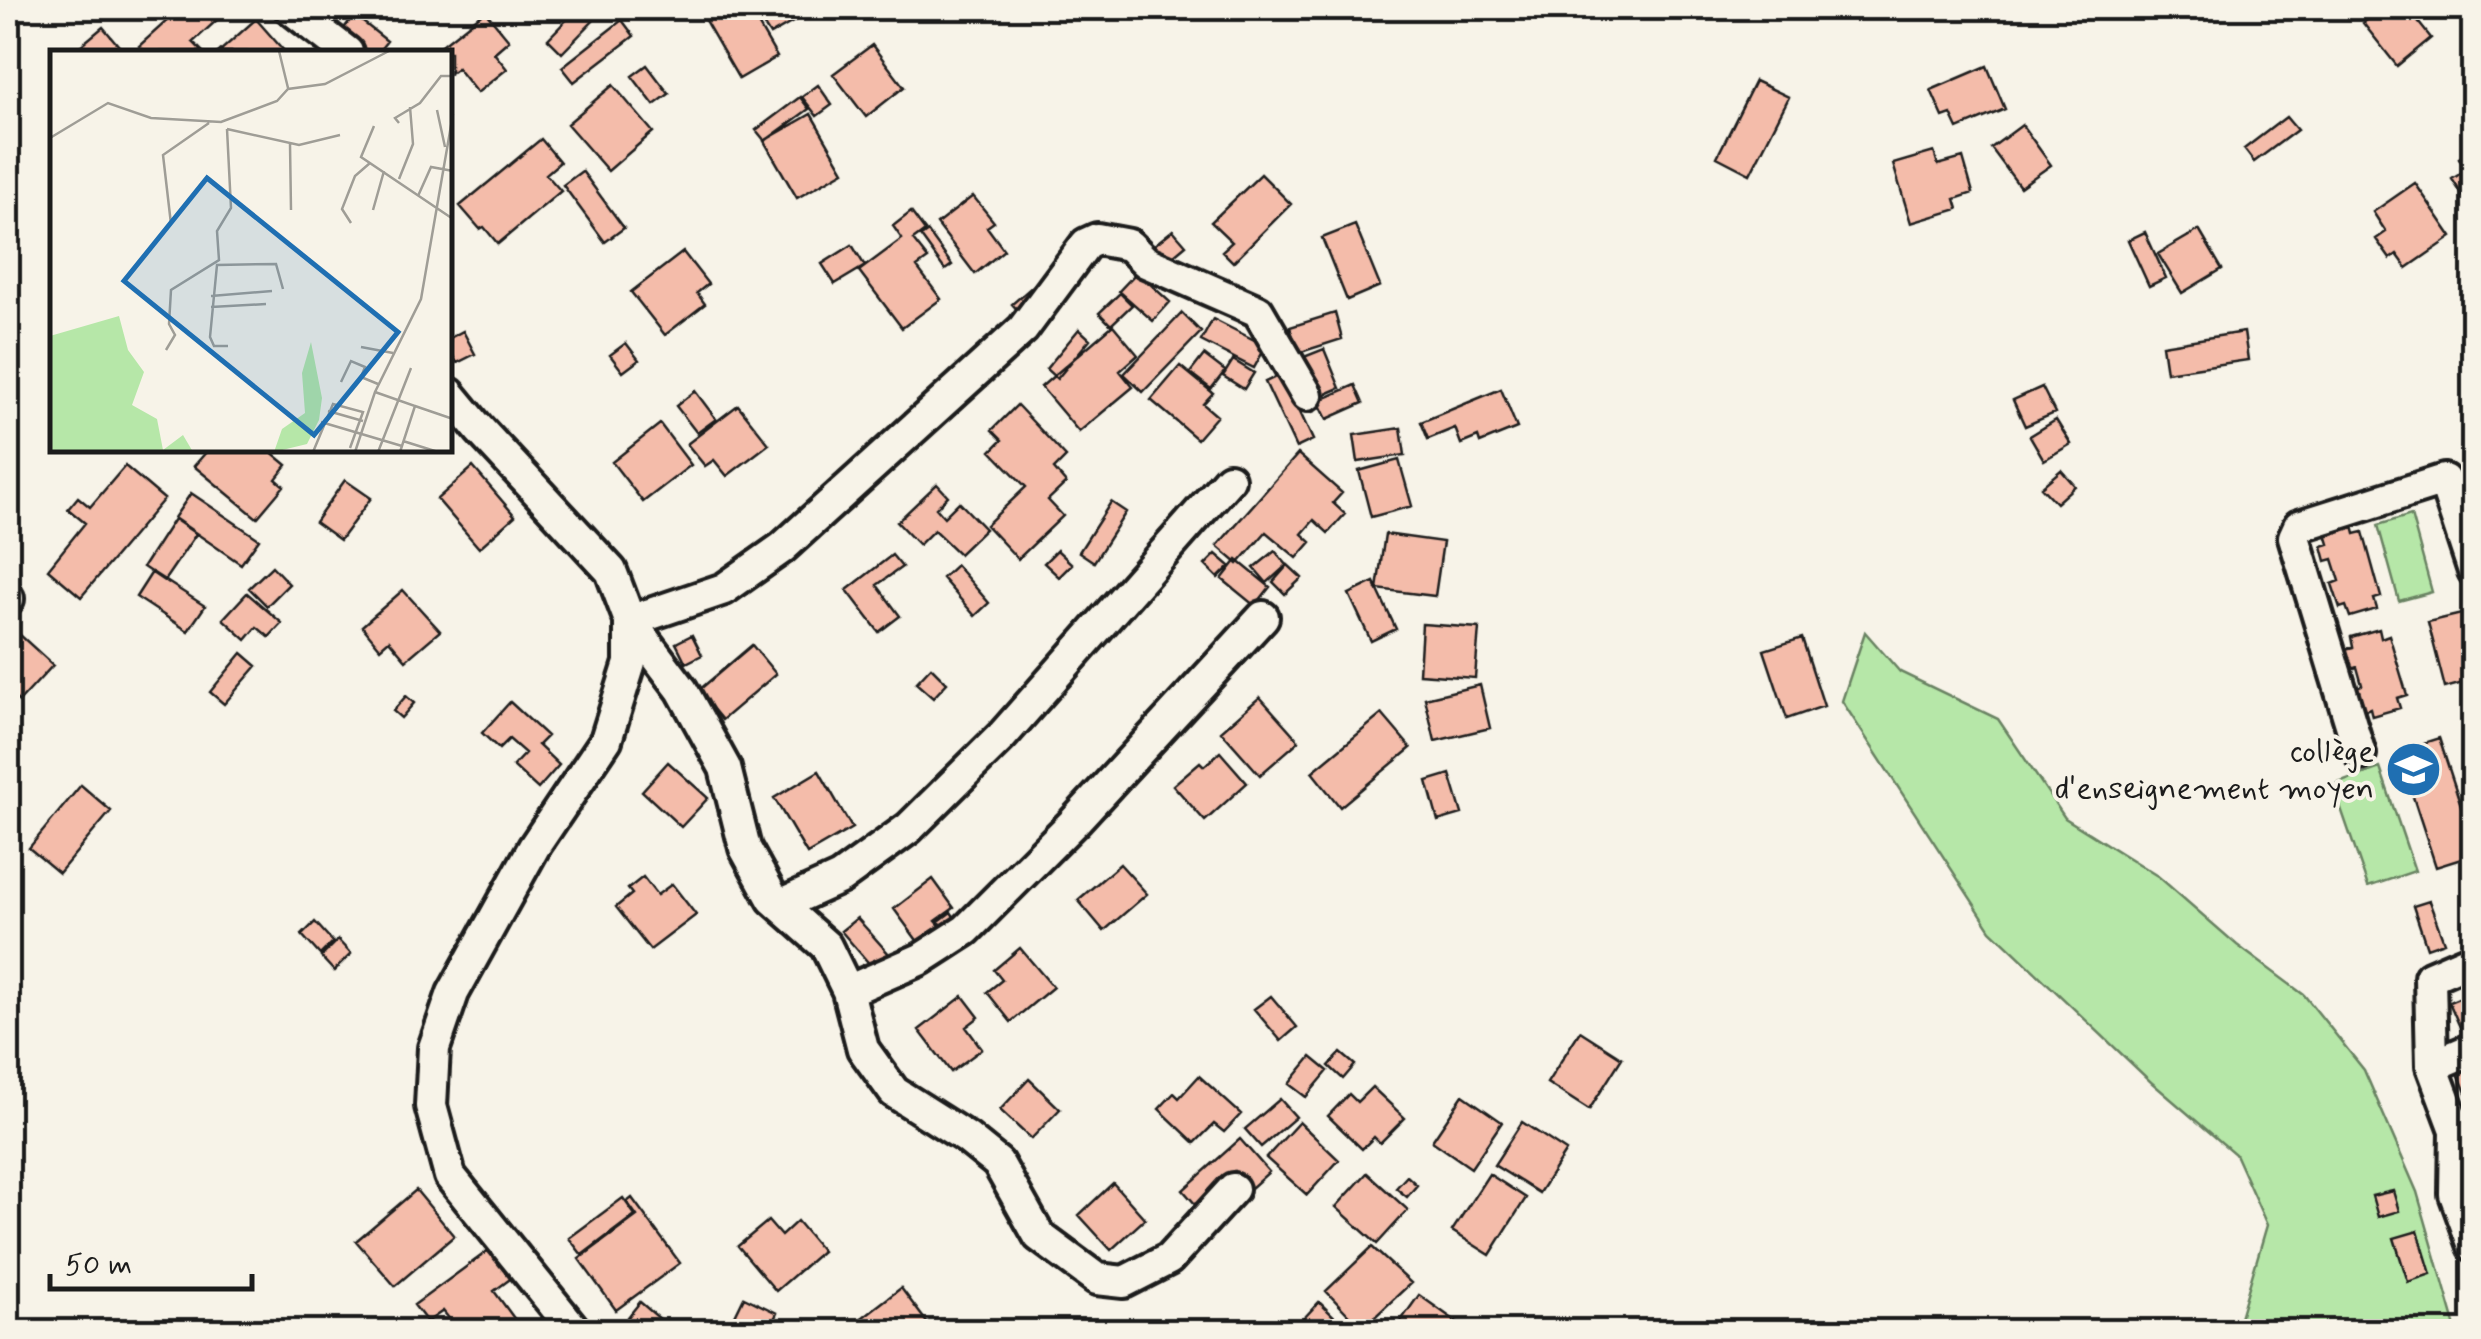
<svg xmlns="http://www.w3.org/2000/svg" width="2481" height="1339" font-family="Mynerve,sans-serif">
<style>
.green{fill:#b6e7a8;stroke:#698262;stroke-width:2.5}
.building{fill:#f4bcaa;stroke:#1c1c1c;stroke-width:2.5}
.lines{fill:none;stroke-linecap:round;stroke-linejoin:round}
.street-casing{stroke:#1c1c1c;stroke-width:38}
.street{stroke:#f7f3e8;stroke-width:30}
.labels{text-anchor:middle;dominant-baseline:central;stroke-width:8;stroke-linejoin:round;paint-order:stroke}
.poi-label{font-size:32px;fill:#1c1c1c;stroke:#f7f3e8;text-anchor:end}
.inset-road{fill:none;stroke:#9f9d96;stroke-width:2.5}
.view{fill:#1f6fb2;fill-opacity:0.15;stroke:#1f6fb2;stroke-width:5}
.inset-edge{fill:none;stroke:#1c1c1c;stroke-width:5}
</style>
<rect width="100%" height="100%" fill="#f7f3e8"/>
<filter id="ink" filterUnits="userSpaceOnUse"><feTurbulence type="fractalNoise" baseFrequency=".01" numOctaves="2"/><feDisplacementMap in="SourceGraphic" scale="20" xChannelSelector="R" yChannelSelector="G"/><feConvolveMatrix kernelMatrix="1 2 1 2 8 2 1 2 1" color-interpolation-filters="sRGB"/></filter>
<g filter="url(#ink)">
<path class="green" d="M2411,515L2432,592L2399,601L2378,525Z
M1865,632L1900,672L1998,719L2065,818L2159,877L2237,945L2304,995L2364,1070L2417,1192L2457,1331H2236L2267,1225L2235,1154L2151,1082L1991,930L1842,701Z
M2380,768L2415,871L2368,887L2333,785Z"/>
<path class="building" d="M159,8H230L193,42L203,52H145L139,46L169,19Z
M578,8L593,21L562,53L548,39Z
M702,8H752L749,9L777,57L739,79L699,10Z
M753,8H792L798,19L770,35Z
M2382,8H2407L2431,38L2397,66L2363,23Z
M485,11L509,40L494,53L507,69L477,93L457,68L450,73V52H433Z
M354,15L387,41L378,52H362L339,35Z
M256,19L285,52H219Z
M622,20L634,36L574,82L562,67Z
M103,27L124,52H73Z
M872,45L904,87L866,117L833,74Z
M647,65L669,94L654,105L632,76Z
M1987,66L2005,109L1958,129L1951,114L1943,117L1931,90Z
M1755,81L1789,97L1750,174L1717,157Z
M613,85L653,132L608,171L567,124Z
M818,85L832,105L817,116L802,97Z
M800,97L809,109L765,141L756,130Z
M811,114L844,171L797,198L764,141Z
M2286,117L2297,130L2254,162L2244,149Z
M2022,125L2051,165L2020,187L1991,148Z
M541,139L560,162L546,174L561,191L498,244L484,227L480,229L460,206Z
M2474,149V213L2452,179L2466,170L2459,158Z
M1934,152L1938,165L1963,158L1973,193L1955,199L1958,209L1911,223L1893,164Z
M582,171L624,228L605,242L563,185Z
M1261,174L1291,204L1233,262L1222,251L1232,242L1211,222Z
M2415,183L2452,237L2407,268L2397,254L2390,259L2376,239L2386,232L2373,212Z
M973,196L994,222L987,227L1004,250L975,274L937,224Z
M911,212L925,231L913,240L928,259L917,267L941,299L902,328L859,271L902,239L893,226Z
M1355,225L1380,286L1347,300L1322,238Z
M1173,230L1186,245L1161,266L1148,250Z
M2199,230L2222,269L2182,293L2158,254Z
M928,232L952,265L945,270L921,237Z
M2145,232L2166,278L2149,286L2128,240Z
M852,245L865,266L835,284L822,264Z
M683,252L708,284L697,293L705,304L665,335L631,292Z
M1049,272L1025,318L1012,304Z
M1137,272L1170,302L1153,321L1119,291Z
M1120,293L1132,305L1111,325L1099,313Z
M1182,313L1201,332L1143,392L1124,374Z
M1335,313L1342,339L1298,353L1290,327Z
M1213,319L1266,346L1254,368L1201,341Z
M1113,325L1138,355L1120,371L1133,387L1079,432L1041,387Z
M1079,329L1090,339L1057,379L1046,369Z
M463,331L475,354L457,363L450,351V338Z
M2244,332L2248,360L2166,372L2162,345Z
M626,343L639,360L623,372L610,355Z
M1324,349L1340,388L1319,397L1304,357Z
M1204,355L1225,371L1211,389L1190,373Z
M1233,360L1254,373L1244,389L1223,376Z
M1180,366L1213,393L1203,404L1217,416L1197,439L1151,400Z
M1282,374L1313,440L1296,448L1265,382Z
M1355,385L1363,403L1327,419L1318,401Z
M2042,387L2055,413L2025,426L2013,400Z
M1501,389L1517,428L1480,443L1478,437L1461,444L1455,428L1428,439L1421,422Z
M695,391L716,419L697,433L676,406Z
M738,405L769,444L727,476L714,460L705,466L687,444Z
M1017,405L1066,457L1054,469L1066,483L1048,500L1063,516L1018,559L986,525L1026,487L991,451L1002,440L992,430Z
M2056,420L2071,444L2044,460L2030,436Z
M660,424L691,465L643,502L612,462Z
M1401,428L1405,455L1358,462L1354,435Z
M208,450H269L287,465L276,479L284,486L257,518L194,466Z
M1298,454L1342,493L1333,503L1345,514L1328,533L1314,520L1302,534L1311,542L1297,558L1266,532L1238,564L1217,546Z
M1399,460L1412,506L1371,517L1359,471Z
M125,466L164,499L81,597L48,569L85,523L68,509L78,497L90,507Z
M473,467L515,516L479,548L437,499Z
M2061,470L2075,486L2056,503L2041,487Z
M345,480L371,498L340,540L315,522Z
M937,484L948,496L936,508L944,517L959,502L985,529L959,554L934,530L919,545L897,522Z
M191,493L259,539L241,564L174,518Z
M1111,502L1126,512L1094,562L1079,552Z
M174,519L196,534L164,581L143,567Z
M2353,526L2355,534L2363,532L2381,597L2374,599L2377,609L2350,617L2346,606L2340,608L2332,584L2340,581L2333,559L2326,561L2322,546L2329,544L2326,534Z
M1385,534L1443,542L1435,596L1377,589Z
M1057,550L1072,564L1059,577L1044,563Z
M1275,551L1287,565L1267,583L1254,568Z
M1216,554L1230,566L1218,578L1205,565Z
M892,555L902,567L877,585L900,616L879,632L847,590Z
M1237,560L1270,587L1255,606L1222,579Z
M956,565L989,603L975,616L942,578Z
M1288,565L1302,578L1285,594L1273,582Z
M272,566L289,584L267,606L249,588Z
M152,572L205,606L188,631L136,597Z
M1374,582L1396,629L1371,641L1349,594Z
M403,590L440,631L406,660L389,640L380,648L362,626Z
M247,593L282,623L269,637L257,627L246,640L223,619Z
M2474,611V680L2445,688L2428,622Z
M8,624L53,665L19,702L8,691Z
M1422,624L1479,628L1475,678L1419,674Z
M2379,629L2381,638L2389,635L2407,695L2397,698L2400,708L2372,716L2370,708L2363,711L2356,687L2362,685L2357,667L2351,669L2345,649L2353,647L2351,637Z
M692,635L702,655L686,663L676,643Z
M1802,638L1824,706L1787,719L1764,650Z
M752,645L776,674L722,720L698,691Z
M242,653L257,666L224,704L210,692Z
M931,667L947,683L933,698L916,683Z
M1480,685L1490,728L1435,741L1425,698Z
M406,696L414,703L401,718L393,711Z
M1260,697L1299,741L1260,775L1221,731Z
M510,702L547,736L538,745L559,765L538,789L513,766L525,753L509,739L499,749L482,733Z
M1382,714L1411,748L1340,807L1312,772Z
M2439,738L2474,845V855L2436,867L2398,751Z
M1220,752L1247,783L1205,821L1173,785L1200,762L1204,766Z
M668,762L708,798L681,827L642,791Z
M819,771L852,828L807,854L774,798Z
M1450,774L1462,814L1438,821L1427,781Z
M81,785L111,811L59,873L29,848Z
M1120,864L1147,894L1104,931L1078,900Z
M643,877L657,895L672,884L696,915L650,950L616,907L632,894L628,889Z
M933,879L954,908L936,921L943,929L927,954L894,909Z
M2429,901L2444,942L2427,948L2413,906Z
M951,912L955,918L943,927L939,921Z
M857,918L889,954L873,968L841,931Z
M315,922L333,942L320,955L302,935Z
M338,940L351,954L334,971L321,957Z
M1020,948L1053,987L1011,1022L987,992L1002,980L994,970Z
M2474,979V1029L2463,1034L2449,1002L2471,993L2466,982Z
M963,996L979,1017L966,1027L982,1049L951,1072L919,1030Z
M1271,996L1297,1027L1281,1041L1254,1009Z
M1580,1031L1622,1058L1589,1110L1547,1083Z
M1341,1053L1355,1065L1343,1079L1329,1066Z
M1311,1057L1328,1071L1306,1097L1289,1084Z
M2474,1067V1104L2471,1105L2458,1073Z
M1199,1076L1241,1114L1224,1132L1214,1124L1195,1143L1159,1109L1174,1093L1179,1098Z
M1029,1079L1060,1109L1031,1139L1000,1110Z
M1372,1087L1405,1118L1380,1143L1374,1137L1362,1149L1328,1116L1349,1094L1357,1102Z
M1463,1095L1502,1122L1471,1168L1432,1141Z
M1280,1099L1296,1117L1261,1147L1245,1129Z
M1299,1122L1339,1160L1307,1195L1266,1158Z
M1522,1122L1566,1151L1539,1193L1494,1165Z
M1240,1139L1269,1172L1250,1189L1234,1171L1196,1205L1183,1190Z
M1367,1173L1408,1210L1377,1244L1336,1207Z
M1489,1174L1526,1198L1490,1255L1452,1231Z
M1407,1176L1417,1185L1407,1197L1396,1188Z
M1113,1183L1145,1219L1111,1250L1079,1215Z
M416,1190L454,1236L395,1286L356,1241Z
M2393,1191L2399,1211L2378,1217L2372,1196Z
M623,1198L635,1215L582,1255L569,1238Z
M632,1198L680,1263L616,1310L579,1259L637,1216L627,1202Z
M768,1221L781,1236L797,1221L822,1251L776,1291L738,1246Z
M2418,1231L2431,1274L2408,1282L2394,1238Z
M496,1245L517,1274L494,1291L524,1332H436L451,1321L443,1311L427,1322L414,1305Z
M1372,1247L1411,1283L1362,1329L1326,1291Z
M901,1288L934,1332H854L850,1327Z
M1419,1295L1464,1327L1462,1332H1393Z
M744,1297L777,1313L768,1332H727Z
M640,1302L675,1332H616Z
M1319,1302L1350,1332H1291Z"/>
<g class="lines">
<defs>
<path id="street" d="M290,8L347,52
M450,394L479,429L611,571L630,621V663L606,740L534,847L453,993L434,1048L431,1106L450,1176L576,1332
M8,598V599
M2360,754L2294,537L2299,526L2444,480L2474,571
M780,905L840,878L909,828L1002,736L1229,479
M2474,958L2430,977L2432,1066L2456,1130L2455,1194L2474,1246
M848,991L921,959L966,930L1074,822L1263,617
M2432,1066L2474,1048
M1233,1189L1169,1259L1124,1282L1097,1279L1039,1236L998,1163L967,1138L894,1092L863,1049L848,991L826,946L773,899L745,848L725,768L682,690L630,621L724,589L782,548L1023,329L1086,244L1097,239L1129,245L1146,262L1258,311L1307,395"/>
</defs>
<use href="#street" class="street-casing"/>
<use href="#street" class="street"/>
</g>
</g>
<defs>
<symbol id="school-disc" viewBox="-11 -11 22 22"><circle r="9.5" fill="#1f6fb2" stroke="#f7f3e8"/><path d="M0-5L7-2L0 1L-7-2ZM-4 1L0 2.5L4 1V4Q0 6-4 4Z" fill="#fff"/></symbol>
</defs>
<g fill-rule="evenodd">
<use href="#school-disc" x="2382" y="738" width="63" height="63"/>
</g>
<g class="labels">
<g class="poi-label">
<text x="2374" y="752">collège<tspan x="2374" dy="37">d'enseignement moyen</tspan></text>
</g>
</g>
<g transform="translate(50 50)">
<rect width="402" height="402" fill="#f7f3e8"/>
<path d="M69,266L78,300L94,322L82,355L107,369L113,400L133,385L143,402H0V286ZM261,292L272,348L269,370L257,394L224,402L232,379L255,363L252,323Z" fill="#b6e7a8"/>
<path class="inset-road" d="M229,1L238,38M387,60L395,97M349,73L345,68L370,53L391,26H403M324,76L311,107L403,169M177,79L249,95L290,85M0,88L58,53L101,68L171,72L227,51L238,39L275,34L339,1M240,94L241,160M349,129L363,94L360,57M368,146L381,117L403,121M323,160L334,121M301,173L292,159L305,126L320,113M121,174L113,105L159,73M161,246L222,241M161,257L216,254M178,296H164L160,287L167,215L226,214L233,239M311,297L343,303M116,300L125,285L119,274L121,240L169,210L167,181L181,158L177,79M291,332L301,311L315,317L311,327L328,334M325,342L365,356L350,402M365,356L403,369M278,361L313,371M271,372L352,396M353,391L388,402M263,402L283,354L313,362L300,398M305,402L325,342L371,249L403,64M328,402L361,318"/>
<path class="view" d="M157,128L348,282L264,385L74,231Z"/>
<rect width="402" height="402" class="inset-edge"/>
</g>
<rect width="2481" height="1339" fill="none" stroke="#f7f3e8" stroke-width="40"/>
<rect x="20" y="20" width="2441" height="1299" fill="none" stroke="#1c1c1c" stroke-width="4" filter="url(#ink)"/>
<path d="M50 1274v15h202v-15" fill="none" stroke="#1c1c1c" stroke-width="5"/>
<text x="65" y="1274" font-size="30" fill="#1c1c1c" stroke="#f7f3e8" stroke-width="8" paint-order="stroke">50 m</text>
</svg>
